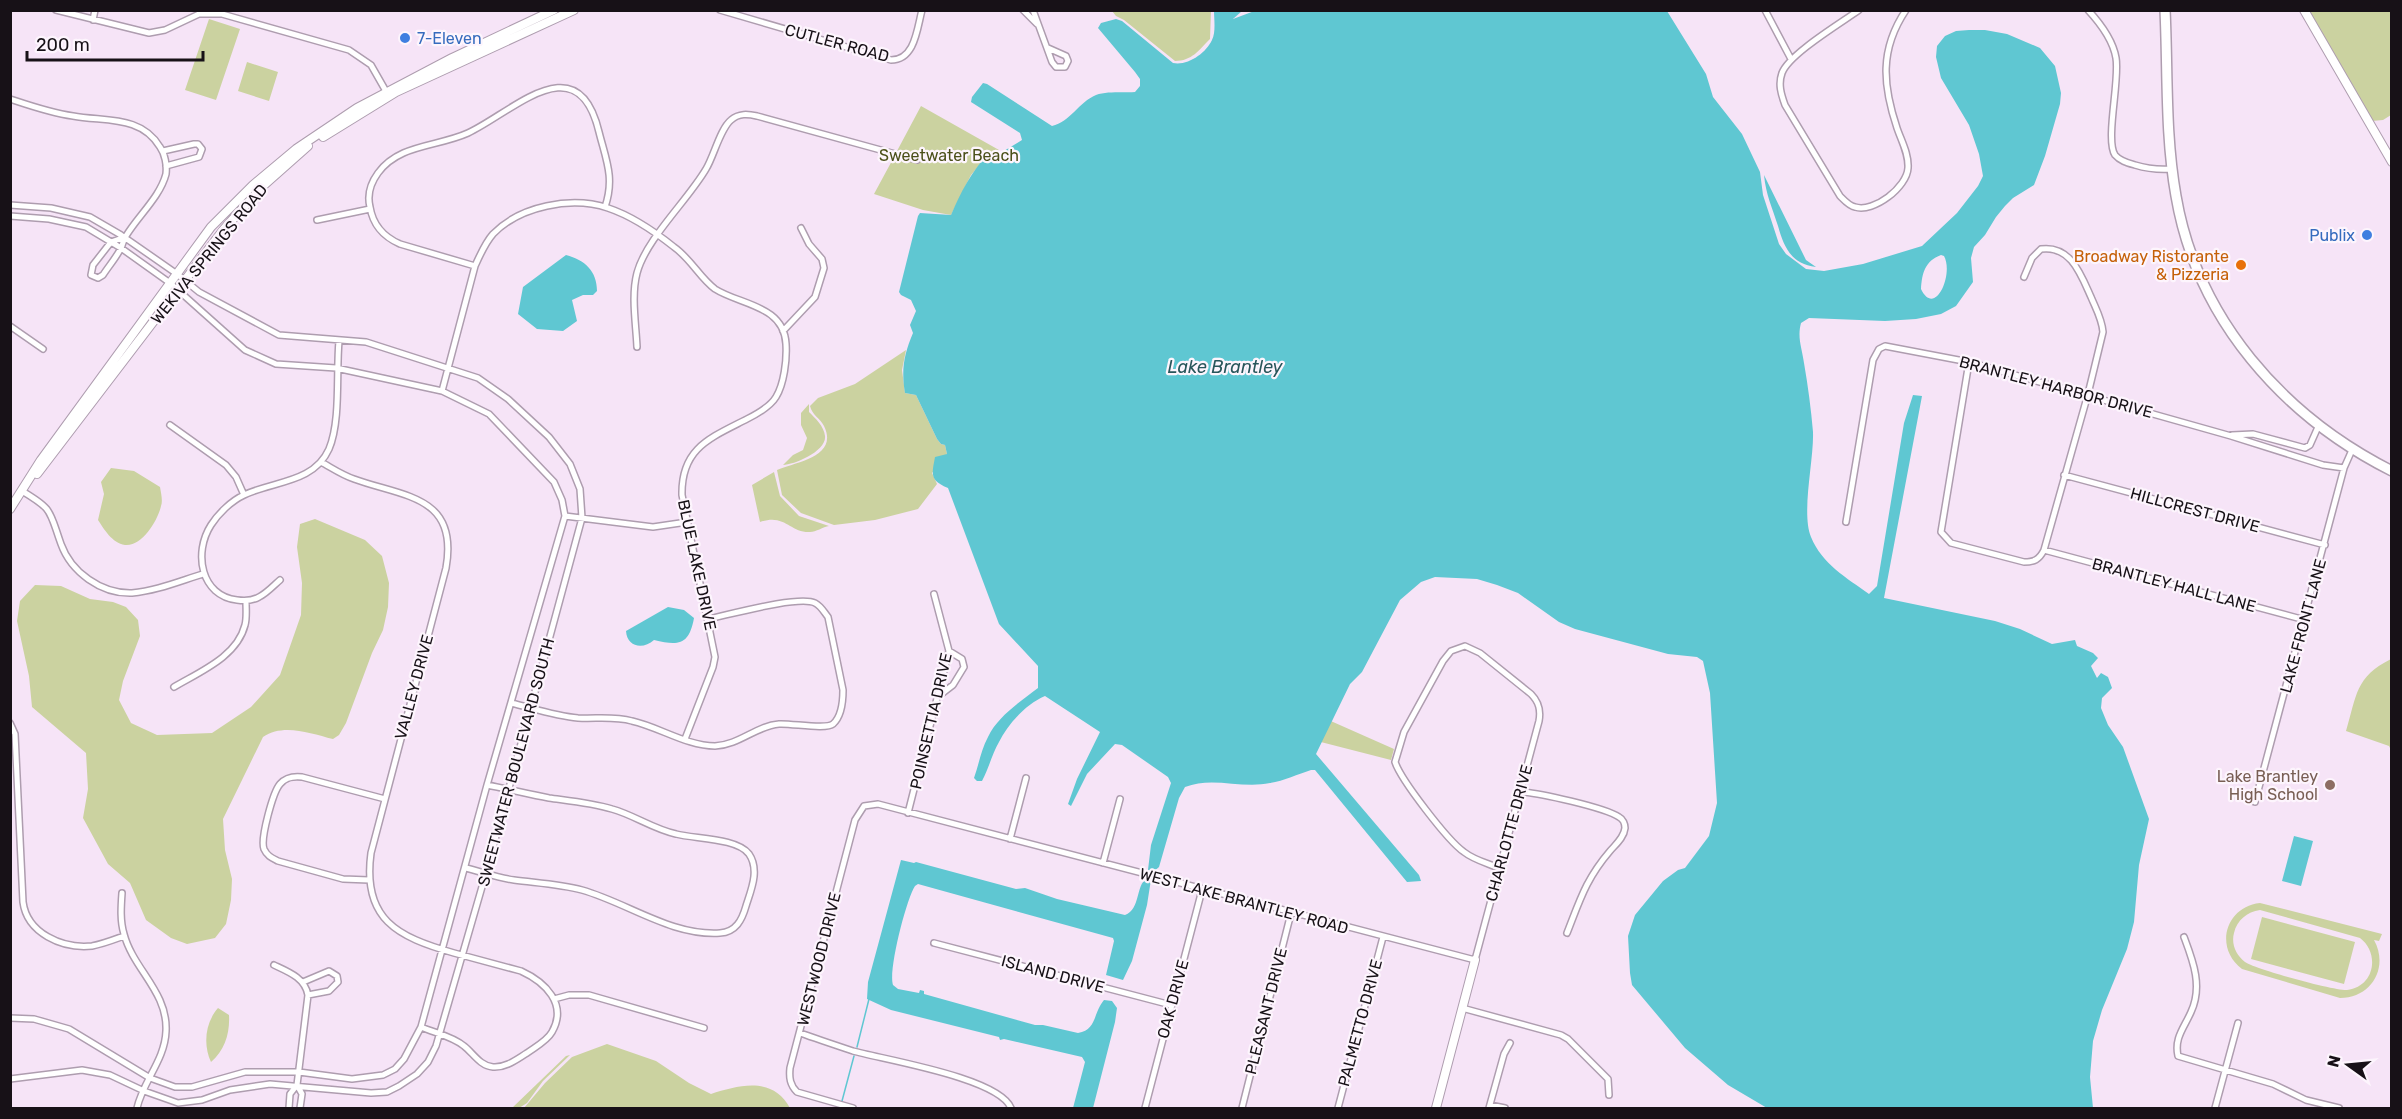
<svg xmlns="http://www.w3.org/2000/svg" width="2402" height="1119" font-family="Rubik,sans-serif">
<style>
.green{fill:#cbd2a0;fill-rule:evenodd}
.water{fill:#5fc7d2;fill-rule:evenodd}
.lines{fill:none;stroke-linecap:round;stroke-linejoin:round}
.stream{stroke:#5fc7d2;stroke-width:1.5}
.street-casing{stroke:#ae9daf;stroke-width:8}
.secondary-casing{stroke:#ae9daf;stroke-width:10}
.primary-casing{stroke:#ae9daf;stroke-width:12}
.street{stroke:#fff;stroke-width:5}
.secondary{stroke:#fff;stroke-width:8}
.primary{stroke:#fff;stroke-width:9}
.shop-dot{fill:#3f7fe0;stroke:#fdf5fd;stroke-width:2}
.food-dot{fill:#e8710a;stroke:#fdf5fd;stroke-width:2}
.education-dot{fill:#8d6e63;stroke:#fdf5fd;stroke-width:2}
.labels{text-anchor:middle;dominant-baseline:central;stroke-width:4.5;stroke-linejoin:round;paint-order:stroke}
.shop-label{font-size:16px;fill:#366cbe;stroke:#fdf5fd;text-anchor:start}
.street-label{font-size:16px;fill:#171117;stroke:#fdf5fd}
.park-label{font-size:16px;fill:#4b501a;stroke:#fdf5fd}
.food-label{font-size:16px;fill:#c56008;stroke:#fdf5fd;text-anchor:end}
.education-label{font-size:16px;fill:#785e54;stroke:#fdf5fd;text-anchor:end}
.water-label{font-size:18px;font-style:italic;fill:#28565b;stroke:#fdf5fd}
</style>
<rect width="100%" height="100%" fill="#f6e4f7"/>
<path class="green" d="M1112,11H1211L1210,39C1199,50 1192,61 1175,61L1124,20L1116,16Z
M2308,11H2391V115L2383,120L2372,121Z
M209,19L240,29L216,100L185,90Z
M247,62L278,72L269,101L238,91Z
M921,106L999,150L991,156L988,155L971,175L951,215L923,210L874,194L894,157L919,163L921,158L897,151Z
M906,350L902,370L905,393L916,395L937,439L941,444L945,445L947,454L932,473L937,484L918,509L875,520L834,525L801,513L782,495L777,470C796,462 839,457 824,426C820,418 812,415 810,406L818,398L855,384Z
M809,404V412C815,418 824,426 825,436C827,451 794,465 783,465L793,455L803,450L807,438L801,425V413Z
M111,468L134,471L160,487C161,493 163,501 161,506C158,520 142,547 125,545C112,543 104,529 98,520L104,494L101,482Z
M774,472L780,496L799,516L829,526C823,527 816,532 810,532C790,533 785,513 760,522L752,485Z
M315,519L365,540L382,556L389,583L388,607L383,630L372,653L346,723L339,735L333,739C310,733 283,723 263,737L223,819L225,850L232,879L231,900L226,924L215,938L187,944L171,938L146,920L130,883L108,864L83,818L88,789L86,753L32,707L29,676L17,621L20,601L35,585L61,586L90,599L113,602L126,607L138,620L140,636L123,681L119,700L131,723L157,735L212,733L251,707L280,675L301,615L302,583L297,547L300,524Z
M2391,659V750L2389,746L2346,731C2357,695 2355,677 2391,659Z
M1324,718L1394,749L1391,760L1313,740Z
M2260,903L2382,934L2379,941L2374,940C2389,967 2372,998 2340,998L2242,969C2214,948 2225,907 2260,903ZM2260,910L2360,938C2380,953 2375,987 2347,990C2336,991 2254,969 2245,962C2236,955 2231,944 2234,933C2237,920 2247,912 2260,910Z
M2262,917L2355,942L2344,984L2251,959Z
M218,1008L229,1015C230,1033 225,1050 211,1062C203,1045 205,1023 218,1008Z
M607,1044L656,1061L689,1083L711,1094C739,1085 773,1076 790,1108H524L545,1083L572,1057Z
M570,1055L543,1081L527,1103L519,1108H512L566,1056Z"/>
<path class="water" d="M1257,10L1667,11L1706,74L1713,97L1742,134L1760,172L1763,195L1779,244L1786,254L1806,269L1824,271L1863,264L1922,246L1957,213L1978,186L1983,176L1979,154L1969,125L1941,78L1936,57L1937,46L1945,36L1956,31L1969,30H1985L2007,34L2040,48L2055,66L2061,93L2060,104L2045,156L2034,185L2013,198L2005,206L1996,217L1985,235L1974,247L1971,258L1973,282L1956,306L1941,314L1916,319L1885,321L1809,318L1801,323C1797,338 1802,348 1804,363C1808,386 1811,409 1813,432C1814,460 1801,513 1811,537C1822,564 1847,578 1869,594L1877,586L1904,423L1913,395L1922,396L1884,598L1995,621L2020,629L2052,644L2075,640L2077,646L2093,653L2098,658L2091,666L2097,678L2101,673L2108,677L2112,688L2102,698L2101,708L2108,725L2123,747L2149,819L2139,865L2134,922L2127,949L2102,1010L2093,1041L2090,1077L2093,1108H1767L1728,1085L1685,1048L1632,985L1630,973L1628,936L1635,915L1663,881L1678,870L1685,868L1709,836L1717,803L1710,693L1703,661L1697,657L1668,654L1575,629L1559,622L1518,593L1497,585L1477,579L1435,577L1421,582L1400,600L1362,672L1350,684L1316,754L1419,875L1421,881L1407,882L1315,770H1311C1298,774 1284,781 1270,783C1241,789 1212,776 1185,787L1179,798L1159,867L1152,873L1147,905L1132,961L1123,980L1106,975L1114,941L1113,938L918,884L915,886C906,900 888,971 893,985L898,989L919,993L920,990L924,991V994L1035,1025H1043L1078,1033C1097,1030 1093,1013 1104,1000L1112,1001L1117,1008L1115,1022L1093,1108H1073L1085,1062L1082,1057L1004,1039L1000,1040L999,1037L891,1010L867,999L868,982L901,860L914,863L916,862L1016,889L1025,888L1057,899L1125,915C1141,909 1135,886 1147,878L1151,845L1171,783L1168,777L1122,745L1115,744L1087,774L1071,806L1068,804L1077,779L1100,732L1045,696C1026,704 1008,724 999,742C992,754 989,768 982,781H977L974,778C979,764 981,750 988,737C998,716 1020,702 1038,688V666L999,624L948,488C929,480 932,474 935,457L947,454L945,445L941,444L937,439L916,395L905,393C901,370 904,354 913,333L910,325L916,311L911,300L901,295L899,292L918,216L920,213L951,215C961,192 971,172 988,154L994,157L1022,140L1020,133L971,102L972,97L983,83L987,84L1052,126C1070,122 1079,102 1096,95C1107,91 1123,93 1135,92L1140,86V79L1135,72L1098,28L1101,23L1116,19L1122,21L1173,63C1188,66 1206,53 1212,40C1216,32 1214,19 1214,11H1242L1233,19ZM1941,255L1944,256C1954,274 1935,318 1921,289C1922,273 1925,261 1941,255Z
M1764,175L1806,260L1816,267C1791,264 1784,247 1778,226C1772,207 1766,195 1764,175Z
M566,255C585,260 597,271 597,291L593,295H583L572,300L577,321L563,331L537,329L518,314L523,287Z
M668,607L684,610L694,618C689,645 679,646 654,640C643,650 627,647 626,631Z
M2294,836L2313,841L2301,886L2282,881Z"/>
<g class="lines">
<path class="stream" d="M857,1047L869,999
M842,1101L854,1056"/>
<defs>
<path id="street" d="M56,10L149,33L165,30L199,14H222L349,50L371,65L387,93
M720,10L891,60C915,60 917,29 922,10
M1023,10L1037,24
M1033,10L1052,62L1056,67H1065L1068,61L1066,56L1048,48
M1765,10L1791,59
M1859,10C1841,23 1789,54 1782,73C1778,84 1781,94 1785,105L1840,196C1844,200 1849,206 1855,207C1874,213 1907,187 1908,168C1909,154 1901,140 1897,128C1883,86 1879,50 1906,10
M2088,10C2100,23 2113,40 2116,58C2120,80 2105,140 2115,155C2120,161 2128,163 2135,165C2148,169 2158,170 2172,169
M93,20L95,10
M10,99C31,106 51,113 73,116C105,122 141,115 160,147C165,154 167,165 166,174C160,197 138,216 126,236C123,240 123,244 121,248C116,258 108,267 103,275L98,278L91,275L93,265L111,242L125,237
M163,151L194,144H198L202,149L199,157L166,166
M10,205L51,208L90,217L121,235L177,274L199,292L279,335L366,342L478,378L508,399L549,437L570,464L580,489L582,518L486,873L436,1046L428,1062L417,1074L399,1086L387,1092L371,1093L270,1084L230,1090L202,1100L178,1103L144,1091L110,1075L82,1070L10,1079
M10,216L49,219L86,227L121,248L170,283L245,350L276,364L336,368L442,391L489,414L554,482L562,500L565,516L487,785L421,1027L404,1059L395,1069L383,1075L352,1079L299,1072H245L192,1087H175L150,1078L69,1029L34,1019L10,1018
M317,220L370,209
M475,266L400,244C384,237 373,226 370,207C367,195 370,184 378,173C399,144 437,147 468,133C513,112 578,43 599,132C606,160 615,178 605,207
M10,326L43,349
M783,331L815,297L824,268L822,259L809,244L801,228
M637,347C636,324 631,296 637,273C646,239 688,200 706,169C714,156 720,129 731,120C739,113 748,114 757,116L917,160
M1969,362L1941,532L1951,543L2024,562C2034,562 2039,560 2044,550L2088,394L2103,332C2102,319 2096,309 2091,297C2081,275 2071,245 2041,249L2032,258L2024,277
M442,391L475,266C480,255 485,243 493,234C520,206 571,196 608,208C632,216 654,231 674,247C691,259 700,278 715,289C740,305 784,305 786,344C787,360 784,384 776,397C770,407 757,414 747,419C710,438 681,448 682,495L715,657L713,667L685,739
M170,425L226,465L236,477L244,495
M2232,435L2253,434L2305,448L2310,445L2318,427
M321,462C332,468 342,475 354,479C403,497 459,495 446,568L371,853C362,919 397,937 454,953C476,959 498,965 521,971C545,982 568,1004 552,1032C547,1041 535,1047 527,1053C517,1059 506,1068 493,1067C480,1066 473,1053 464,1046C452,1036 435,1033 421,1027
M2064,475L2325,545
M22,491C54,510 49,511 61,544C71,572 101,594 132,593C156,591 180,581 203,574
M565,516L653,527L687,522
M1846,522L1873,360L1879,349L1885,346L1969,362L2231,436L2323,465L2344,468
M2044,550L2305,620
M280,580C273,586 267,593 259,597C252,601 244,601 237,600C201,596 193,553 211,525C218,514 231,501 244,495C273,481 314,483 329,449C341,421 336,372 339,341
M174,687C199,672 237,657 245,625C247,618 246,609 246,601
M940,695L953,685L964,667L962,659L949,651
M511,703C532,708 555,716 578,718C596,719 614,716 632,721C659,727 687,746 715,746C739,745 756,726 779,724C791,723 826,730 833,724C842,716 843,701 843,690L828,617C824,612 821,606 815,603C799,595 728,615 708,619
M10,723L15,734L23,902C27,933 62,949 92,946C103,944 113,940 124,936
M1520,792C1537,792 1606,808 1619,817C1623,819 1625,824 1625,828C1624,838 1615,845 1610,851C1586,879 1580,900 1567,933
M2255,802L2344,468L2352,450
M908,813L949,651L934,594
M1010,839L1026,778
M1103,863L1120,799
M466,868C482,872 498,878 514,880C537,883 560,884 582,890C628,903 671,936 720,933C736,932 742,920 746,906C751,890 760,870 749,854C737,838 695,839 676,834C653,829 634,815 612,809C592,803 571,801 549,798C528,794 508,789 487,785
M369,880L343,879L278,861C272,858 267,856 264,849C260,839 273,792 280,784C286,777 293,776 302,777L385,799
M122,893C121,907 120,921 124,934C133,969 168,992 166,1031C165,1060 143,1081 137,1108
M2184,937C2193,961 2203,986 2191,1012C2184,1028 2174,1038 2178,1056L2273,1084L2306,1100L2339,1108
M934,943L1171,1005
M274,965C289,972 305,978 308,995L297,1085L290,1094L289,1108
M303,982L329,971L337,976L338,982L329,991L308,995
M554,999L569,995H589L704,1028
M1462,1008L1561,1035L1568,1039L1608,1079L1609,1095
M800,1033C817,1039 835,1045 853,1051C886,1060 999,1078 1011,1108
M297,1085L302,1094L300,1108
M1490,1105L1505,1108
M853,1108L797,1092C790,1085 789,1078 790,1068L855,820L864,806L878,804L1475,960L1539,721C1541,710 1539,702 1531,694L1480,653L1465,646L1451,651L1443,661L1404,732L1395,762C1401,780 1448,841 1464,852C1474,860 1487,863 1499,868
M1145,1108L1202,890
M1242,1108L1291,913
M1338,1108L1383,937
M1489,1108L1504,1054L1510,1043
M2215,1108L2238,1023"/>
<path id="secondary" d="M2304,10L2392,162
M323,137L396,92L574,10
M37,474L224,229L264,185L308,146
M10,509L41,460L211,227L253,185L296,149L357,108L452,58L554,10
M1436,1108L1475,960"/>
<path id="primary" d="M2165,10C2168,72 2165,135 2176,196C2197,319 2283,416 2392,471"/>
</defs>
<use href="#street" class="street-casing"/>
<use href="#secondary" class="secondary-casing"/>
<use href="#primary" class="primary-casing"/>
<use href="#street" class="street"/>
<use href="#secondary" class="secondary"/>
<use href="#primary" class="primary"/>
</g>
<g class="shop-dot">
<circle cx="405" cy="38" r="6"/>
<circle cx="2367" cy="235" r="6"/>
</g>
<circle class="food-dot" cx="2241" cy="265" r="6"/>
<circle class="education-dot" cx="2330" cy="785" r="6"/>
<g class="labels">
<g class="shop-label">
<text x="417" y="38">7-Eleven</text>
<text x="2355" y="235" text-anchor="end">Publix</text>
</g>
<g class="street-label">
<text transform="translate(837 43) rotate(15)">CUTLER ROAD</text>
<text transform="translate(209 254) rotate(-51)">WEKIVA SPRINGS ROAD</text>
<text transform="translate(2056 387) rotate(15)">BRANTLEY HARBOR DRIVE</text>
<text transform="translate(2195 510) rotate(15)">HILLCREST DRIVE</text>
<text transform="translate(697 565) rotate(78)">BLUE LAKE DRIVE</text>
<text transform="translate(2174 585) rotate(15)">BRANTLEY HALL LANE</text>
<text transform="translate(2303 626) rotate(-75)">LAKE FRONT LANE</text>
<text transform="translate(414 687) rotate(-75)">VALLEY DRIVE</text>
<text transform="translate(931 721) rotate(-77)">POINSETTIA DRIVE</text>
<text transform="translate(516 762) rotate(-75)">SWEETWATER BOULEVARD SOUTH</text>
<text transform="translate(1509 833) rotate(-75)">CHARLOTTE DRIVE</text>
<text transform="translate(1244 901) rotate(15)">WEST LAKE BRANTLEY ROAD</text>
<text transform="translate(819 959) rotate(-76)">WESTWOOD DRIVE</text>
<text transform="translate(1053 974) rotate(15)">ISLAND DRIVE</text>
<text transform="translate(1173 999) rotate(-75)">OAK DRIVE</text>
<text transform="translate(1266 1011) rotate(-76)">PLEASANT DRIVE</text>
<text transform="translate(1360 1023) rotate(-75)">PALMETTO DRIVE</text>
</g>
<g class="park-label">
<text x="949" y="155">Sweetwater Beach</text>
</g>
<g class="food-label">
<text x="2229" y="256">Broadway Ristorante<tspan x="2229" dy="18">&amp; Pizzeria</tspan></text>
</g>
<g class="education-label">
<text x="2318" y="776">Lake Brantley<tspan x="2318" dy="18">High School</tspan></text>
</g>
<g class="water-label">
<text x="1225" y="367">Lake Brantley</text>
</g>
</g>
<rect width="2402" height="1119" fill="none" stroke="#171117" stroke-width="24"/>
<g transform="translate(2348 1065) rotate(285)" stroke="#fdf5fd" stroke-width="4.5" paint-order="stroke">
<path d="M0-4.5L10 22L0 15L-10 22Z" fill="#171117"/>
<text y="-9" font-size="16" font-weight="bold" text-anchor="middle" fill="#171117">N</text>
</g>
<path d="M27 51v9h176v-9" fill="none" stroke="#171117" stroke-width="3"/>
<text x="36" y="51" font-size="18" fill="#171117" stroke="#fdf5fd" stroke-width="4.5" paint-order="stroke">200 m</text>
</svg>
